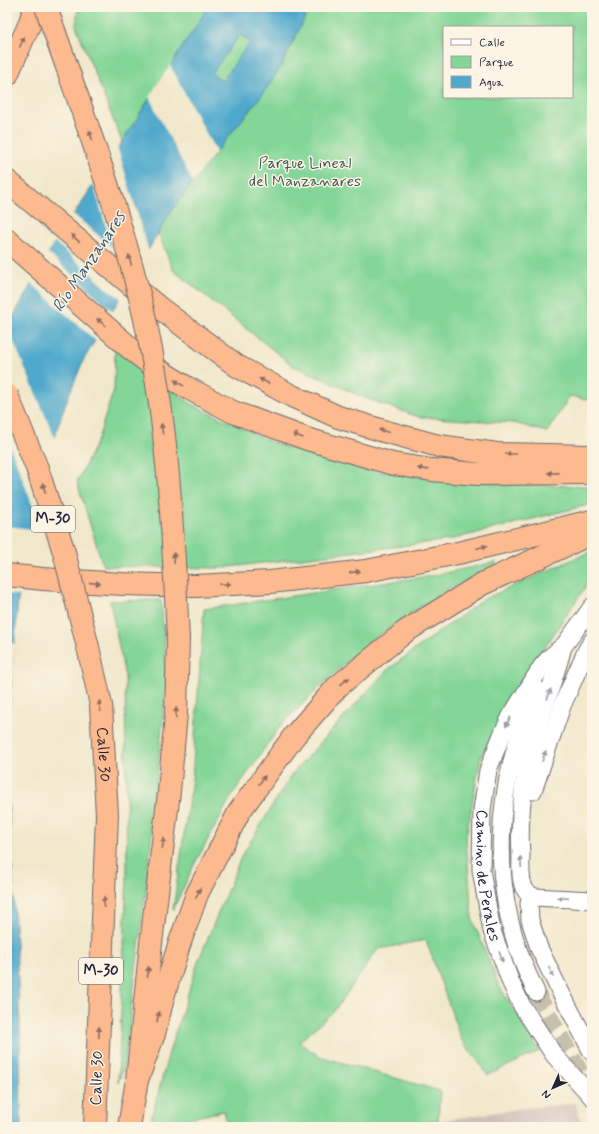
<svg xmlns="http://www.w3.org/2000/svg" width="599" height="1134" font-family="Mynerve,sans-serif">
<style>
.industrial{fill:#cfc0ba}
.green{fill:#83d697;stroke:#527c69;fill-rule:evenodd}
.water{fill:#4fa9cc;stroke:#386684;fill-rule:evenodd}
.pier{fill:#f1e8cb}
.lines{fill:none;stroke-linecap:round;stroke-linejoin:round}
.minor-tunnel{stroke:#c8c0ae;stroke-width:17;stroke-dasharray:17 8;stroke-linecap:butt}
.minor-casing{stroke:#6a676d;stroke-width:19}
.motorway-casing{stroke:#6a676d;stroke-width:24}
.minor{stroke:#fff;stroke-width:17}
.motorway{stroke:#fcba8e;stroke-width:22}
.motorway-bridge-casing{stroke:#6a676d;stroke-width:24;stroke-linecap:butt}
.motorway-bridge{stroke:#fcba8e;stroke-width:22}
.oneway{fill:#8f6e64}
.oneway2{fill:#9c9ca7}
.labels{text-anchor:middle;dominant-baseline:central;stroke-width:3;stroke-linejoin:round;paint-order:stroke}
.shield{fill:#fcf5e5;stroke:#63616e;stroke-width:1}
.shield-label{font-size:15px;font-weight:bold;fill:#22223b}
.park-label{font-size:16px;fill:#3f5857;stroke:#fcf5e5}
.street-label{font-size:16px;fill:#22223b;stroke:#fcf5e5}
.water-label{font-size:17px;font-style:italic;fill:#345875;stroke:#fcf5e5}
</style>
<rect width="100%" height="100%" fill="#fcf5e5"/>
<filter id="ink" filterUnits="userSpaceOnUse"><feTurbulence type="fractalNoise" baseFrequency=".025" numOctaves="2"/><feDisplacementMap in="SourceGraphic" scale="8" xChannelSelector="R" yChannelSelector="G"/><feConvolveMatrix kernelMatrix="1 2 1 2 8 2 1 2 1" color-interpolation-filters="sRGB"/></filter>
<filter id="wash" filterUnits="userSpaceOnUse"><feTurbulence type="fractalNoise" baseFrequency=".012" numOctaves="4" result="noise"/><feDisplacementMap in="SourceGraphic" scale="16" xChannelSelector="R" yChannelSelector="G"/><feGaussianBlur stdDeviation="0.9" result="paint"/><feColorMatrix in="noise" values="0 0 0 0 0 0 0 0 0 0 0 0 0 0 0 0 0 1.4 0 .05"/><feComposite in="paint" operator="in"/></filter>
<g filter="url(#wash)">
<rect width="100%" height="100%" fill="#f1e8cb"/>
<path class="industrial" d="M575,1103L584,1127H384L438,1121L518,1109Z"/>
<path class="green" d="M78,7H592V401L570,396L547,432L514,423L419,417L362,397L292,365L173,270L76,26ZM444,27H572V97H444Z
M115,350L193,405L276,444L373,471L498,484L592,486V504L449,540L221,568L103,566L77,482L98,439L114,389Z
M592,551V577L535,662L481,756L466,837L472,918L499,986L540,1051L488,1075L461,1039L426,940L378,949L335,1010L299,1042L319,1056L440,1091L438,1121L384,1127H228L224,1111L171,1122L170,1127H149L170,1049L198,962L241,857L292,774L387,670L484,599Z
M496,562V567L446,590L367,643L325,682L281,725L232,795L194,865L173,910L192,779L204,609L436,575Z
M161,600L167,674L148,873L124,1067L118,1082L127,876L125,677L110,601Z"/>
<path class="water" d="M208,7H310L282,65L262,95L216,152L170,213L83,361L65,405L33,503L18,601L7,733V331L14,315L52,247L121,143ZM240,35L250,42L222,81L212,73Z
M7,770L20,1021L21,1127H7Z"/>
<path class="pier" d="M170,65L216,152L193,183L149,97Z
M117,146L149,252L122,299L110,291L54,241L72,213L112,247L93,183Z
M47,252L114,312L97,342L30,282Z
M7,331L15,345L56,441L34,509L7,438Z
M7,526L31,529L22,596L7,594Z
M7,642L15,644L12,679L7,678Z"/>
</g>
<g filter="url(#ink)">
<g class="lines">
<path class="minor-tunnel" d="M536,992L578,1068L589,1090"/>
<defs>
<g id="minor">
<path id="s1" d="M563,646L549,658L542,666L511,716L501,737L488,770L482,810L481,870L492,931L511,983L522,1006L554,1055L592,1097"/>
<path d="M557,655L592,607"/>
<path d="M533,791L562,706L587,649L592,641"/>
<path d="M533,897C531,895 528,893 526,891C519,882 521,865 521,855C518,812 525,763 539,722C547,697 557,672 563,646"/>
<path d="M533,897L529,903L530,920L539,948L560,991L592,1052"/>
<path d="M533,897L592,900"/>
<path d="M536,992C487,895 492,788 537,690"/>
</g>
<g id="motorway">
<path d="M7,75L29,25L35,7"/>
<path d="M7,181L158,307L237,366L292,396L338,417L387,432L439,446L497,454L592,456"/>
<path d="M7,240L130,348L157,369L186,387L233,412L307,439L393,464L432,470L477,474L592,473"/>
<path d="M7,575L43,579L123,584L196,586L270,582L366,571L458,553L592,521"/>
<path id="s2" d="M88,647L101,705L107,815L95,1127"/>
<path d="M137,1080L154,1034L164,994L179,945L197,894L239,812L294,736L337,687L406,631L482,584L592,533"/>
<path d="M129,1127L137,1080L150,952L169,792L176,714L178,639"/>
</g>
</defs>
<use href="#minor" class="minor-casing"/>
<use href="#motorway" class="motorway-casing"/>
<use href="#minor" class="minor"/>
<use href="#motorway" class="motorway"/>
<defs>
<path id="motorway-bridge" d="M46,7C81,109 120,210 144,315C168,421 173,531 178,639
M7,395L37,468L64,552L88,647"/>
</defs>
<use href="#motorway-bridge" class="motorway-bridge-casing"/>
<use href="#motorway-bridge" class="motorway-bridge"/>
</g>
<defs><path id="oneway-solid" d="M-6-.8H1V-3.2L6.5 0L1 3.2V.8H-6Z"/></defs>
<g class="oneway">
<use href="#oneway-solid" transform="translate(22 42) rotate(-66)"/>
<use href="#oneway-solid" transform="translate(91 136) rotate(-109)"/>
<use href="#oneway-solid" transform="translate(75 238) rotate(-140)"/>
<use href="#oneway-solid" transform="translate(130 260) rotate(-104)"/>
<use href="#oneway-solid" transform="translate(101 322) rotate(-139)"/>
<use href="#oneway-solid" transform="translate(264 381) rotate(-152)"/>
<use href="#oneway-solid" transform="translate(179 383) rotate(-148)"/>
<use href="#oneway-solid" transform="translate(162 429) rotate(-97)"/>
<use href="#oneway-solid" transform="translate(384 431) rotate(-163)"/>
<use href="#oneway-solid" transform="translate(298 436) rotate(-160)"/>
<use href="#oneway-solid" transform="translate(511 454) rotate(180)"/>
<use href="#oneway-solid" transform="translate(423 469) rotate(-171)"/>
<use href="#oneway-solid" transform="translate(553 473) rotate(179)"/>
<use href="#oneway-solid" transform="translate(44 488) rotate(-107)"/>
<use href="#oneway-solid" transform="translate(482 547) rotate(-14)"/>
<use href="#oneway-solid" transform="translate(174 558) rotate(-93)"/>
<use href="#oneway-solid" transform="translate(355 572) rotate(-7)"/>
<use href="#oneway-solid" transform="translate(95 583) rotate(4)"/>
<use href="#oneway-solid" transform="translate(225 584) rotate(-3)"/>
<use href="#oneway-solid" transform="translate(345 681) rotate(-39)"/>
<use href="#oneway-solid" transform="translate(100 706) rotate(-97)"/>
<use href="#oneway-solid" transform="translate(176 713) rotate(-87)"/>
<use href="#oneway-solid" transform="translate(262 780) rotate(-54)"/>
<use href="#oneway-solid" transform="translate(163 843) rotate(-83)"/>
<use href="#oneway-solid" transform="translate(198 893) rotate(-66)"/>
<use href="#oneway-solid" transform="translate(104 902) rotate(-88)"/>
<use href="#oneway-solid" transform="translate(148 972) rotate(-84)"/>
<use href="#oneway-solid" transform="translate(158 1017) rotate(-76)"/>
<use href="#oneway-solid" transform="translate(99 1032) rotate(-88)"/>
</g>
<g class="oneway2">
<use href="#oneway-solid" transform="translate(549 694) rotate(-70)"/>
<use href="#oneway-solid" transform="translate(508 722) rotate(116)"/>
<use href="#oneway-solid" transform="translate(544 756) rotate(-71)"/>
<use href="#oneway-solid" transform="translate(521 862) rotate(-93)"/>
<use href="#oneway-solid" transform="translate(563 898) rotate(-176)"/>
<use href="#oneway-solid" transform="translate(501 957) rotate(70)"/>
<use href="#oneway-solid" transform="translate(551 972) rotate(65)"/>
</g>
</g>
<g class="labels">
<g class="shield">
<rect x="31" y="506" width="44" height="26" rx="3"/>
<rect x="79" y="958" width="44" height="26" rx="3"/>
</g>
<g class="shield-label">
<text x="53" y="519">M-30</text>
<text x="101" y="971">M-30</text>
</g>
<g class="park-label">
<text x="305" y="163">Parque Lineal<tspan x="305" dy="18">del Manzanares</tspan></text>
</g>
<g class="street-label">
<text stroke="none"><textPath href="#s2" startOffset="109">Calle 30</textPath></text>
<text stroke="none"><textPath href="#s1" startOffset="253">Camino de Perales</textPath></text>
<text transform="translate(97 1078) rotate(-88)">Calle 30</text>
</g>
<g class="water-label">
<text transform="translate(89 262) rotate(-56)">Río Manzanares</text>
</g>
</g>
<rect width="599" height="1134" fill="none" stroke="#fcf5e5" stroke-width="24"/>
<rect x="443" y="26" width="130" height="72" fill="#fcf5e5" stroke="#a5a1a1"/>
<rect x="451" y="39" width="20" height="6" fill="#ffffff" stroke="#a5a1a1"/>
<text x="479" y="46" font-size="12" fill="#22223b">Calle</text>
<rect x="451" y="56" width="20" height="12" fill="#83d697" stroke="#a5a1a1"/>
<text x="479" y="66" font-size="12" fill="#22223b">Parque</text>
<rect x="451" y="76" width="20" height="12" fill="#4fa9cc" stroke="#a5a1a1"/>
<text x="479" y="86" font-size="12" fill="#22223b">Agua</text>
<g transform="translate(553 1088) rotate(225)" stroke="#fcf5e5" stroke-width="3" paint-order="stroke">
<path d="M0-3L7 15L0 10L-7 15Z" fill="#22223b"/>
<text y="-6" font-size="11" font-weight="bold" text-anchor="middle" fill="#22223b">N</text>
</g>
</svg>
